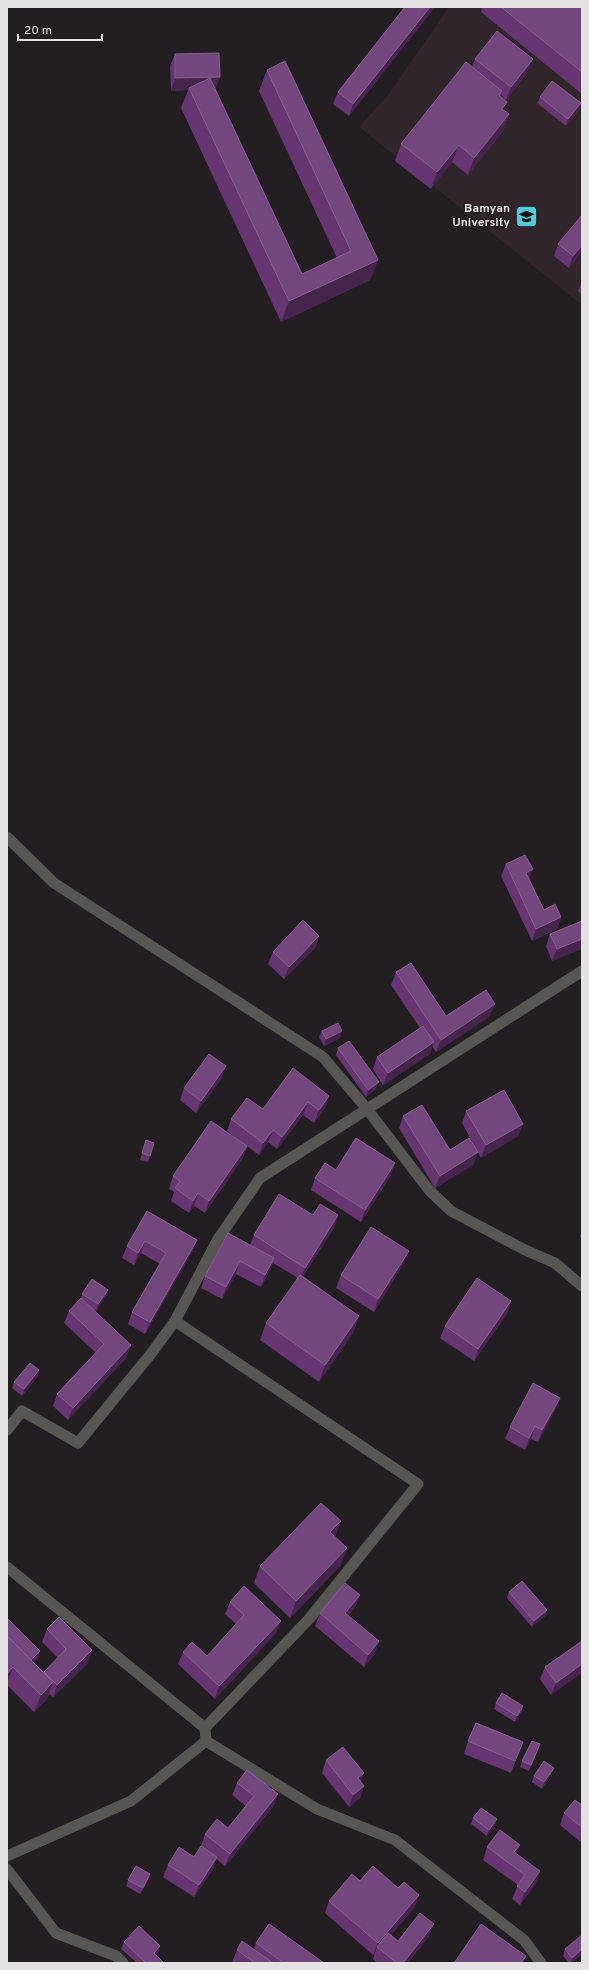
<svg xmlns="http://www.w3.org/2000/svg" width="589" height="1970" font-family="Overpass,sans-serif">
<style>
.built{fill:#30252a}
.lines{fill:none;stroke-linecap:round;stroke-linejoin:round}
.minor{stroke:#585555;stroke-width:11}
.wall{fill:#663572}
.shaded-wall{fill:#45244d}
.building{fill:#73477e;stroke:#85608e}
.labels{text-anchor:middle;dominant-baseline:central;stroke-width:3;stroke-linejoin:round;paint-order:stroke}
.poi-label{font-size:12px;font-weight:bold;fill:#e4e1e2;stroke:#231e21;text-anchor:end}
</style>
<rect width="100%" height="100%" fill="#231e21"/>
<path class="built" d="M449,7H582V305L359,127L388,95Z"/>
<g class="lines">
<path class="minor" d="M7,837L54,883L323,1057L367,1109L429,1190L451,1211L525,1250L555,1263L582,1286
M175,1321L418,1484L309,1619L205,1728
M7,1430L22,1411L78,1443L150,1355L175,1321L218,1239L260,1178L582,971
M7,1567L205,1728L206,1741L317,1809L395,1840L524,1940L541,1963
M7,1856L131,1801L206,1741
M7,1869L56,1933L116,1956L123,1963"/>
</g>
<path class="wall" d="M405,7H435L349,116L333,104L338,92Z
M482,7H582V94L481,12Z
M175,54L220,77L215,89L302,274L337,258L259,91L267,70L378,260L370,280L281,322L181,108L188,90L171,91L170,66Z
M475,59L528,72L506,100L501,95L500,96L504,110L509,114L503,131L468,175L452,162L431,189L395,161L401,144L472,67Z
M540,97L579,110L566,126L537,103Z
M558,244L582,251L569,268L554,256Z
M582,282V294L578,291Z
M506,864L529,879L544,910L561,917L557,929L532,941L501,876Z
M582,921L552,961L546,946L550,934Z
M319,936L315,948L284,979L268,964L273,952Z
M396,972L446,1016H490L436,1052L432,1046L430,1054L383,1085L373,1069L377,1057L420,1028L391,985Z
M322,1031L340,1038L324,1046L319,1037Z
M338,1048L376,1089L366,1097L336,1055Z
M293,1068L325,1108L314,1123L303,1115L277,1149L268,1142L259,1155L247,1146L243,1158L205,1213L194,1206L189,1213L171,1201L174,1192L169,1189L173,1176L241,1142L227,1131L231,1119L263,1109Z
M222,1078L196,1113L180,1100L184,1088Z
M466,1111L523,1124L518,1136L481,1158L462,1123Z
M403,1116L450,1150L478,1152L473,1165L435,1188L399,1128Z
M146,1140L150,1156L148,1162L140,1160Z
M336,1170L391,1175L361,1222L311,1190L315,1178Z
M147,1211L197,1240L192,1252L145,1334L128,1324L132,1312L160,1264L141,1253L134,1265L122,1258L127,1246Z
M313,1215L334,1228L303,1276L359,1316L353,1333L319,1382L260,1340L266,1323L298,1278L273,1263L270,1270L261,1287L236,1274L222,1299L201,1288L205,1276L250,1245L254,1235Z
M582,1232V1240L580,1236Z
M404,1263L374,1312L336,1288L341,1275Z
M108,1290L105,1296L96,1311L88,1306L131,1345L126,1358L68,1420L53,1406L57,1394L96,1353L64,1323L69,1311L81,1298L82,1294Z
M511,1301L507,1314L474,1361L440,1338L445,1326Z
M39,1370L37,1377L22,1396L12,1388L14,1382Z
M560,1398L555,1410L538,1442L531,1439L525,1450L505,1439L510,1427Z
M341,1521L335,1536L341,1565L290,1618L254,1583L260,1566Z
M509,1592L545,1616L532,1627L507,1598Z
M360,1595L355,1607L348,1616L375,1654L364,1667L315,1626L320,1613Z
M230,1602L276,1633L215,1699L178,1664L183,1652L207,1656L236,1624L225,1614Z
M7,1618L38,1658L33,1662L43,1672L58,1658L42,1642L47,1629L88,1663L53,1697L49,1694L47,1699L34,1712L7,1685Z
M582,1641L551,1695L540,1679L545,1667Z
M496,1703L523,1706L521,1712L515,1722L494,1709Z
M468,1741L523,1742L511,1773L464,1754Z
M540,1744L529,1771L520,1767L522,1761Z
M326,1760L361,1782L364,1786L360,1798L349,1807L322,1773Z
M551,1774L542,1789L532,1782L534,1776Z
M237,1783L278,1794L273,1807L225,1866L216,1859L213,1869L194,1897L163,1877L168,1865L194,1857L201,1846L205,1834L228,1828L246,1806L232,1795Z
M582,1805V1843L560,1825L564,1813Z
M473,1818L495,1825L487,1836L471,1824Z
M487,1847L517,1854L536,1883L520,1905L512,1899L518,1885L483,1860Z
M150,1874L148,1880L140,1894L126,1886L128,1880Z
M360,1881L415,1907L391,1935L398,1941L434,1924L429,1936L408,1963H377L373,1959L375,1953L373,1955L325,1913L329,1901Z
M582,1935V1954L571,1963H569L563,1956L565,1949Z
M124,1942L160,1946L158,1952L156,1955L164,1963H137L121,1949Z
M256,1943L324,1963H233L232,1962L237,1950L254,1949Z"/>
<path class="shaded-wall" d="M430,7H435L349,116L353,104Z
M533,59L528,72L506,100L511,87Z
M220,77L215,89L189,88L188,90L171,91L175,78Z
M507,102L501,119L502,109Z
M581,103L579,110L566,126L568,119Z
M509,114L503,131L468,175L474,158Z
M459,145L452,162L431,189L437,172Z
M582,245V251L569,268L573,256Z
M378,260L370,280L281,322L289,301Z
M533,869L528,882L526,873Z
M561,917L557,929L532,941L536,929Z
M319,936L315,948L284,979L289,967Z
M582,939V949L552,961L557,949Z
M495,1004L490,1016L436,1052L441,1040Z
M342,1031L340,1038L324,1046L326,1039Z
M434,1042L430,1054L383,1085L388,1073Z
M226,1066L222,1078L196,1113L201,1101Z
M379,1082L376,1089L366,1097L368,1090Z
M329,1096L325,1108L314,1123L319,1110Z
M308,1102L303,1115L277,1149L282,1137Z
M523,1124L518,1136L481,1158L486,1145Z
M273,1130L268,1142L259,1155L263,1143Z
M247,1146L243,1158L205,1213L209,1201Z
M478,1152L473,1165L435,1188L440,1176Z
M395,1163L391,1175L361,1222L365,1210Z
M198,1193L194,1206L189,1213L193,1201Z
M338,1215L334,1228L300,1280L305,1268Z
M197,1240L192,1252L145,1334L150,1322Z
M145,1241L141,1253L134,1265L138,1253Z
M409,1251L404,1263L374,1312L378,1299Z
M274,1258L270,1270L261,1287L265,1275Z
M240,1261L236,1274L222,1299L226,1287Z
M108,1290L105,1296L96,1311L98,1304Z
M511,1301L507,1314L474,1361L478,1349Z
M359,1316L353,1333L319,1382L325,1365Z
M131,1345L126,1358L68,1420L73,1408Z
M39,1370L37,1377L22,1396L24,1389Z
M560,1398L555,1410L538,1442L542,1430Z
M535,1426L531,1439L525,1450L529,1438Z
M341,1521L334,1538L330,1532Z
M347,1548L341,1565L290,1618L296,1601Z
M360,1595L355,1607L340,1625L345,1613Z
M547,1610L545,1616L532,1627L534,1621Z
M281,1621L276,1633L215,1699L219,1686Z
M379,1641L375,1654L364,1667L368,1655Z
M92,1650L88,1663L53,1697L57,1685Z
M40,1651L38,1658L26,1669L29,1663Z
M582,1664V1673L551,1695L556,1683Z
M13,1667L7,1684V1674Z
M53,1682L47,1699L34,1712L41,1695Z
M523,1706L521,1712L515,1722L517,1716Z
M540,1744L538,1751L529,1771L531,1765Z
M554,1768L551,1774L542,1789L544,1782Z
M364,1773L360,1786L358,1778Z
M364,1786L360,1798L349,1807L353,1795Z
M278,1794L273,1807L225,1866L230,1854Z
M497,1819L495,1825L487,1836L489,1830Z
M520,1845L515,1858L510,1865L514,1852Z
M217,1857L213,1869L194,1897L199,1885Z
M540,1871L536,1883L520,1905L525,1892Z
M150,1874L148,1880L140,1894Z
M419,1895L415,1907L379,1949L377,1947L375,1953L373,1955L378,1943Z
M434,1924L429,1936L408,1963H403Z
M160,1946L158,1952L152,1959L154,1953Z
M582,1949V1954L571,1963H570L572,1958Z
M526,1956L524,1963H521Z"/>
<path class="building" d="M405,7H430L353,104L338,92Z
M501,7H582V72Z
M497,31L533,59L511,87L475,59Z
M219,53L220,77L175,78V54Z
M285,61L378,260L289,301L189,88L210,78L302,274L351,251L267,70Z
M466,62L502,91L499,95L507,102L502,109L509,114L474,158L459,145L437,172L401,144Z
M552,81L581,103L568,119L540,97Z
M582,215V245L573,256L558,244Z
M525,855L533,869L526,873L544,910L555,904L561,917L536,929L506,864Z
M303,920L319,936L289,967L273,952Z
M582,921V939L557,949L550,934Z
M411,963L446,1016L486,990L495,1004L441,1040L396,972Z
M338,1023L342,1031L326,1039L322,1031Z
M423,1026L434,1042L388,1073L377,1057Z
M349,1041L379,1082L368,1090L338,1048Z
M209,1054L226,1066L201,1101L184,1088Z
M293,1068L329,1096L319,1110L308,1102L282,1137L273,1130L263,1143L231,1119L247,1098L263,1109Z
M504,1090L523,1124L486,1145L466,1111Z
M422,1105L450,1150L469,1138L478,1152L440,1176L403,1116Z
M211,1121L247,1146L209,1201L198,1193L193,1201L175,1188L180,1181L173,1176Z
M356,1138L395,1163L365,1210L315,1178L325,1163L336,1170Z
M146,1140L154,1143L150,1156L142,1153Z
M279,1194L313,1215L320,1204L338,1215L305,1268L254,1235Z
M147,1211L197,1240L150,1322L132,1312L166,1253L145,1241L138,1253L127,1246Z
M371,1227L409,1251L378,1299L341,1275Z
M228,1233L274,1258L265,1275L240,1261L226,1287L205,1276Z
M300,1275L359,1316L325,1365L266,1323Z
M477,1278L511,1301L478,1349L445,1326Z
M92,1279L108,1290L98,1304L82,1294Z
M81,1298L131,1345L73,1408L57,1394L104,1344L69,1311Z
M30,1363L39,1370L24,1389L14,1382Z
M533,1383L560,1398L542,1430L535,1426L529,1438L510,1427Z
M321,1503L341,1521L330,1532L347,1548L296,1601L260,1566Z
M522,1581L547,1610L534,1621L509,1592Z
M345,1583L360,1595L345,1613L379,1641L368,1655L320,1613Z
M244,1586L281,1621L219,1686L183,1652L192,1642L207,1656L244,1615L230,1602Z
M59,1617L92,1650L57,1685L44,1672L66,1649L47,1629Z
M7,1618L40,1651L31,1660L7,1636Z
M7,1636L53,1682L41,1695L13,1667L7,1674Z
M582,1641V1664L556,1683L545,1667Z
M502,1693L523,1706L517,1716L496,1703Z
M476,1723L523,1742L515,1761L468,1741Z
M532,1741L540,1744L531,1765L522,1761Z
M343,1747L364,1773L358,1778L364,1786L353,1795L326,1760Z
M544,1761L554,1768L544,1782L534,1776Z
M247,1770L278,1794L230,1854L205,1834L217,1819L228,1828L254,1796L237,1783Z
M575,1800L582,1805V1827L564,1813Z
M481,1808L497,1819L489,1830L473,1818Z
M500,1830L520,1845L514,1852L540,1871L525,1892L517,1886L525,1875L487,1847Z
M201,1846L217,1857L199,1885L168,1865L179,1847L194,1857Z
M136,1866L150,1874L143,1888L128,1880Z
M373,1866L398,1888L404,1882L419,1895L378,1943L329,1901L352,1874L360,1881Z
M420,1913L434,1924L403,1963H397L377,1947L388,1933L398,1941Z
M269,1924L324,1963H284L256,1943Z
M481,1924L526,1956L521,1963H454Z
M139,1926L160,1946L154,1953L164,1963H146L124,1942Z
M582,1935V1949L572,1958L565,1949Z
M242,1941L273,1963H255L237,1950Z"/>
<defs>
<symbol id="university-square" viewBox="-11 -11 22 22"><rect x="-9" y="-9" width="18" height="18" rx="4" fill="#52cbd9" stroke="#231e21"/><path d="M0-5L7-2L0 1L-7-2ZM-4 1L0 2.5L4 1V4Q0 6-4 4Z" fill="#111"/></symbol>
</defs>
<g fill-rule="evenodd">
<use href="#university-square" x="514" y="204" width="25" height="25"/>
</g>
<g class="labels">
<g class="poi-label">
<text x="510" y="209">Bamyan<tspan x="510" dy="14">University</tspan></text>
</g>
</g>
<rect width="589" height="1970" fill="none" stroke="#e4e1e2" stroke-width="16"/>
<path d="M18 34v6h84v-6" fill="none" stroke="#e4e1e2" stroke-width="2"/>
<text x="24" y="34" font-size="12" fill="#e4e1e2" stroke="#231e21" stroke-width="3" paint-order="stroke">20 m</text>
</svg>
